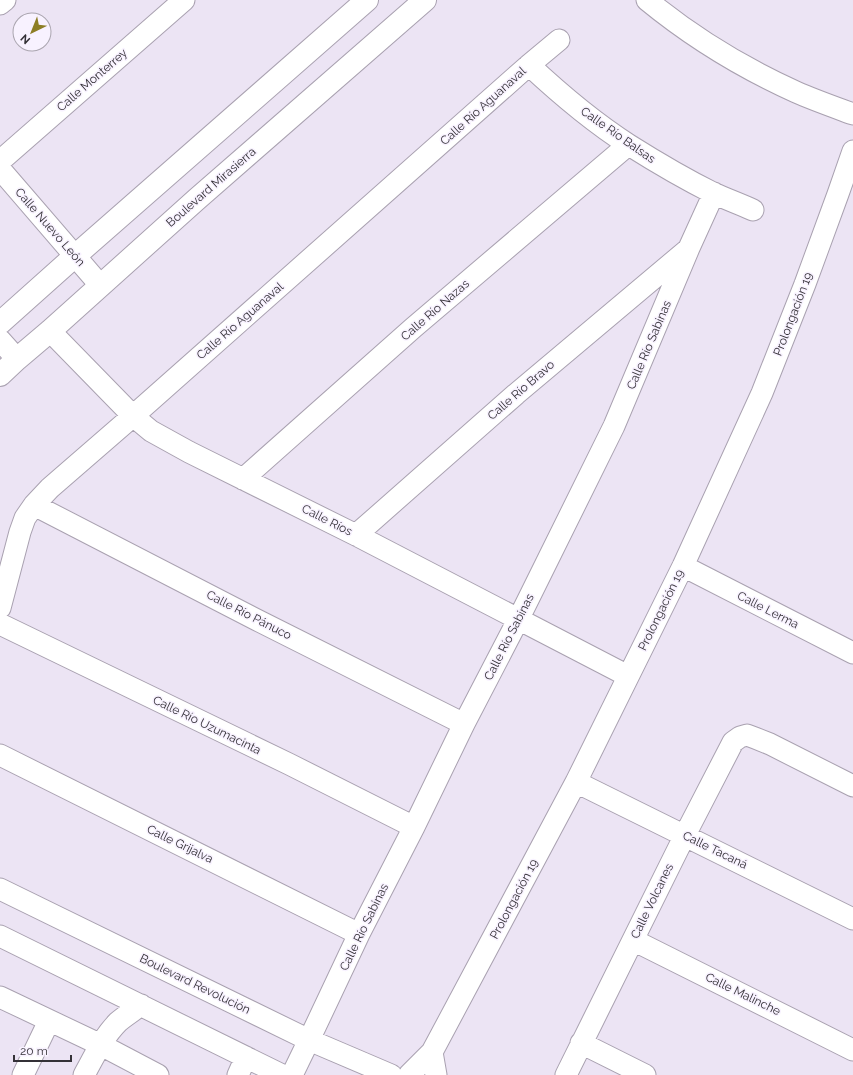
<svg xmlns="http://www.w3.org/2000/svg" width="853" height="1075" font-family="Raleway,sans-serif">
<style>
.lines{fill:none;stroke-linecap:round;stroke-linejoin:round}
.minor-casing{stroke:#a9a1b0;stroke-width:23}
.major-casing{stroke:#a9a1b0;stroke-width:24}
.minor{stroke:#fff;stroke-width:21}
.major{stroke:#fff;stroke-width:22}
.labels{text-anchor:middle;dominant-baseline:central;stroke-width:3;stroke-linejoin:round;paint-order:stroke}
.street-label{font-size:12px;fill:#343137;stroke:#f8f2ff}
</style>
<rect width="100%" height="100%" fill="#ece4f4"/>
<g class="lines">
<defs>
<path id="minor" d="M647,0C692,37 743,68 796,92C814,100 834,107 853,114
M0,4L5,0
M529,65C560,94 593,122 629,145C656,162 685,179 713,193C726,199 740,204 753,210
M0,161L184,0
M0,169L100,285
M50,331L133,416L151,431L189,452L356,535L628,676
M0,340L17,359
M243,479L413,328L628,145
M34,505L257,620L464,724
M356,535L516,394L686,251
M683,566L853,653
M0,608L20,532L25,518L34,505L50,488L133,416L529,65L559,40
M0,624L289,764L414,827
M0,755L359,934
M576,782L853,919
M0,889L309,1040L391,1075
M0,936L282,1075
M633,940L853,1050
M0,997L101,1045L158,1075
M581,1043L645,1075
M432,1052L436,1075
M23,1075L49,1021
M84,1075C94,1057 103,1037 118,1022C125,1016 133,1011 141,1005
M238,1075L246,1057
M292,1075L309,1040L359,934L414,827L464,724L519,618L614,426L689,248L714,193
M409,1075L432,1052L576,782L683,566L762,393L805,284L838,194L853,151
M566,1075L685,835L733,742L740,737L747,735L755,738L770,744L853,786"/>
<path id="major" d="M0,323L75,256L367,0
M0,375L17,359L50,331L197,199L425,0"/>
</defs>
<use href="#minor" class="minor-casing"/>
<use href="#major" class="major-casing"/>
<use href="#minor" class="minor"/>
<use href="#major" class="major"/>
</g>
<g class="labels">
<g class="street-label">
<text transform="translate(92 80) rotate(-41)">Calle Monterrey</text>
<text transform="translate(483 106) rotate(-42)">Calle Río Aguanaval</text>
<text transform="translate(618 135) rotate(35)">Calle Río Balsas</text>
<text transform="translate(211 187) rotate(-41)">Boulevard Mirasierra</text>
<text transform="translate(50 227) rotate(49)">Calle Nuevo León</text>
<text transform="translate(435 310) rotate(-41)">Calle Río Nazas</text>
<text transform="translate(793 314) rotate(-69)">Prolongación 19</text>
<text transform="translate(240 321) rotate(-41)">Calle Río Aguanaval</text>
<text transform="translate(649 345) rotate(-67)">Calle Río Sabinas</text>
<text transform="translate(521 390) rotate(-41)">Calle Río Bravo</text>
<text transform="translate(327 520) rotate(27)">Calle Ríos</text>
<text transform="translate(661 610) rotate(-64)">Prolongación 19</text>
<text transform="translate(768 610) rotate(27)">Calle Lerma</text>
<text transform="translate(249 615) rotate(27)">Calle Río Pánuco</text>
<text transform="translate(509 637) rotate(-63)">Calle Río Sabinas</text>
<text transform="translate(207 725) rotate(26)">Calle Río Uzumacinta</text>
<text transform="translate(180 844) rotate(26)">Calle Grijalva</text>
<text transform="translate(715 850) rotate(26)">Calle Tacaná</text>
<text transform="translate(514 899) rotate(-62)">Prolongación 19</text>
<text transform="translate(652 901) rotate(-64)">Calle Volcanes</text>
<text transform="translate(364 927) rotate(-64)">Calle Río Sabinas</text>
<text transform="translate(195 984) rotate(26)">Boulevard Revolución</text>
<text transform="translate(743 994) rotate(26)">Calle Malinche</text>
</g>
</g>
<g transform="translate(32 32) rotate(223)"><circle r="19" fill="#f8f2ff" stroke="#aaa5af"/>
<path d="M0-3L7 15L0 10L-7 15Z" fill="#8d7e25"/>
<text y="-6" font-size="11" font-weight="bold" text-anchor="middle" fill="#343137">N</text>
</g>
<path d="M14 1055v6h57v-6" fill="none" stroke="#343137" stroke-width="2"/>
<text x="20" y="1055" font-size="12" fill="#343137" stroke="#f8f2ff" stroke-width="3" paint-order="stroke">20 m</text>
</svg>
